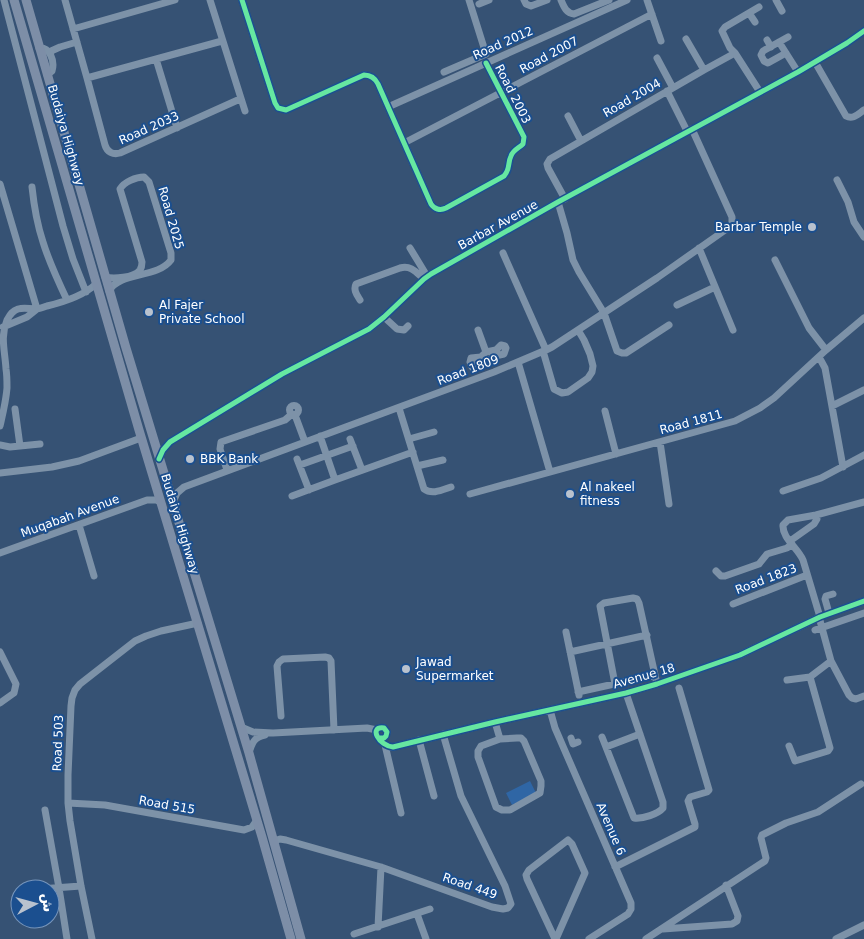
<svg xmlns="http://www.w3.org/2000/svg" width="864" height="939" font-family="'DejaVu Sans','Noto Sans Arabic',sans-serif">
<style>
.green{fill:#2f66a5}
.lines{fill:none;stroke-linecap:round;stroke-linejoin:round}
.minor{stroke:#7d92a8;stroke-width:7}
.major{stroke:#7d8ea7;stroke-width:9}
.cycleway-casing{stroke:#1b4f8f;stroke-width:8}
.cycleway{stroke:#66e7a1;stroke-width:5}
.poi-dot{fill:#b9c2ce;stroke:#1b4f8f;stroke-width:2}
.labels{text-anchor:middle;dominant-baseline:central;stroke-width:4;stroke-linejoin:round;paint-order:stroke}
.street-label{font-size:12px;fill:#fff;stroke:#1b4f8f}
.poi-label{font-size:12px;fill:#fff;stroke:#1b4f8f;text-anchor:start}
</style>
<rect width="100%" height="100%" fill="#365274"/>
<path class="green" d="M530,781L536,793L512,805L506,793Z"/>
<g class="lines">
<path class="minor" d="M4,0L63,226L73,259L86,292
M65,0L87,78L105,145C107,152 113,155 120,153L240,99
M210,0L245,111
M242,0L275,103L278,108L286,110L364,75C371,75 375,78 378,84L431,204C434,209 440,211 446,208L504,176C511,168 507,164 511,156C513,150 519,148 523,144L524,137L486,63
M524,0L526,4L531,6L547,0
M561,0C564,7 566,13 574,14L609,0
M647,0L661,41
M776,0L782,11
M479,4L489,0
M759,7L725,27L722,31L730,48L735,53L760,92
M749,13L755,22
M73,29L175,0
M686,39L704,70
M767,40L771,47
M779,42L798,72
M39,48C50,47 55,61 52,71L47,75
M49,52L60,47L77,42
M786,53L768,63L764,61L761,55L763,51L788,37
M657,58L673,88
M156,59L177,128
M815,62L846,116C853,120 858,114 864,110
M444,72L486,54L469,0
M87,78L222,41
M667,91L687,131
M388,107L627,0
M568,116L581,141
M404,143L652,14
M837,180L848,202L854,222L864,237
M0,184L37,309L27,317L3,327
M32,187C34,206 37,224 43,242C49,262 58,281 67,300
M565,199L548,168L547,164L550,159L704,70L735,53
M558,202L567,233L573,260L579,272L604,313L617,351L622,353H626L669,325
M410,248L427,276
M699,248L733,330
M503,253L546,350
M775,260L809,328L826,350
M105,277C113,279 134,278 140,270C142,267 142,266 142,262L120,189C124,182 136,177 144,177L149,182L171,253V260C157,279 120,271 109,291
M360,300C357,295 353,290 356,284L400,268C411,265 416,272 424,279
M677,305L715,287
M384,317L397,329L404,330L408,326
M478,330L486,352
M501,345L505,346L506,348L504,354L495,356L489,360L482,361L472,367L470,362L471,358L481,357L486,352L496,350Z
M543,351L554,389L562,393L568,392L588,378L592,372L593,366L590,354L584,340L578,330
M819,357L825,368L843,467
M518,362L550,472
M289.5 410a4.5 4.5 0 1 1 9 0a4.5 4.5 0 1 1-9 0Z
M832,406L864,390
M399,408L424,489C432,495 442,490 451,487
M15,409L20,446
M605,411L616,454
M295,415L305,442
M0,426C3,413 6,401 7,388C7,382 7,375 6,369C5,351 0,337 7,320C10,315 12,311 18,309C25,307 29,309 36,309C40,309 44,307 47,306C64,302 83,296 96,284
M320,436L335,480
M350,439L362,470
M409,439L434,432
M660,442L669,504
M0,445L10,447L40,444
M159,459L163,450L170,442L282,374L369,329L384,317L424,279L431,274L558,202L798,72L847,43L864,31
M297,459L309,490
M300,465L353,446
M417,466L443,460
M227,470L220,449L221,442L285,420L292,414
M0,473L52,467L79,461L141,438
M783,491L821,478L864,455
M470,494L735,421L760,408L774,398L826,350L864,318
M292,496L335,480L413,452
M173,502L177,493L184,487L494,372L546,350L552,347L657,278L728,228L732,223V217L692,129
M79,525L94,576
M790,541L814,524L817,519L816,515
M0,553L147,500H156L161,502
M716,571L721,576H725L759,564L767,554L787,548L792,544
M733,604L807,575
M829,613L825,599L826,596L833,594
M819,617L831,661L849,695L852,698L856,699L864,696
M820,617L803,560C798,548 782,538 783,525L788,520L816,515L864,502
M815,630L864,613
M566,632L579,695
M0,652L16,684L14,693L0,703
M570,652L647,635
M787,680L810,677L831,661
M615,684L600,606L604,603L633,598L637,599L639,603L657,684
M578,692L655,675
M550,710L555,728L631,903V909L628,914L589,939
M281,716L277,666L279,662L283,659L325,657L329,658L331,661L334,730
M495,722L500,739
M241,727L253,732L273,733L367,728L377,730
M602,737L632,813L634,818C643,819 658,814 663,808V802L626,693
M379,738H384L386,736L387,732L384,728C368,726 379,746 393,747L495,722L626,693L657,684L740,655L820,617L864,601
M517,738H521L524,741L541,781V786L540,793L510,810H502L496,807L478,757V751L481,746L500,739Z
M571,738L573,744L578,742
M419,740L434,796
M385,745L401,813
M789,746L795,761L828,751L830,748L810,677
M606,747L640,734
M249,753C252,743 254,737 265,735
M68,803L105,805L244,830L252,827L257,820
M45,810L59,888L67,939
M274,841L280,839L286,840L381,867L492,907L503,909L508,908L511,904L505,886L461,796L443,734
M615,867L695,827V824L688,801L690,797L707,792L709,790L679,688
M40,889L81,886
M417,914L426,939
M378,927L381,867
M663,929L732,924L737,921L738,916L726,885
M354,934L430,909
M92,939L81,886L70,821L68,803V775L71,706L72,698L75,690L80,684L135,641L146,636L161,631L198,623
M555,939L527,879L526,875L529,870L568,840L572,844L585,873L556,939
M646,939L765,861L766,858L761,838L762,835L786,823L818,812L861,784
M836,939L864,925"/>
<path class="major" d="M14,0L139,430L262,837L291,939
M26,0L126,348L249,753L301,939"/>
<defs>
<path id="cycleway" d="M242,0L275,103L278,108L286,110L364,75C371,75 375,78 378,84L431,204C434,209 440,211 446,208L504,176C511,168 507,164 511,156C513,150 519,148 523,144L524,137L486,63
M159,459L163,450L170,442L282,374L369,329L384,317L424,279L431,274L558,202L798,72L847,43L864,31
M379,738H384L386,736L387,732L384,728C368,726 379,746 393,747L495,722L626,693L657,684L740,655L820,617L864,601"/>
</defs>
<use href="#cycleway" class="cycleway-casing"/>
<use href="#cycleway" class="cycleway"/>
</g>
<g class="poi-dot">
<circle cx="812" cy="227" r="5"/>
<circle cx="149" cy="312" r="5"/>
<circle cx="190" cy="459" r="5"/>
<circle cx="570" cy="494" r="5"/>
<circle cx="406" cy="669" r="5"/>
</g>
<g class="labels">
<g class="street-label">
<text transform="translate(503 43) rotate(-24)">Road 2012</text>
<text transform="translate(549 55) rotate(-28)">Road 2007</text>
<text transform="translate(513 94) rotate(63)">Road 2003</text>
<text transform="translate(632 98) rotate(-30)">Road 2004</text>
<text transform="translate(149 128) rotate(-24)">Road 2033</text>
<text transform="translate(66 135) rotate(74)">Budaiya Highway</text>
<text transform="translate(171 218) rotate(74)">Road 2025</text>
<text transform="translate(498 225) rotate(-29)">Barbar Avenue</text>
<text transform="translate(468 370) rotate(-21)">Road 1809</text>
<text transform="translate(691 422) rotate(-15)">Road 1811</text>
<text transform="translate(70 516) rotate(-20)">Muqabah Avenue</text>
<text transform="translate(180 524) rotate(73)">Budaiya Highway</text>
<text transform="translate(766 579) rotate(-21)">Road 1823</text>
<text transform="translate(644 676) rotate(-16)">Avenue 18</text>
<text transform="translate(58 743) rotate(-88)">Road 503</text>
<text transform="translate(167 805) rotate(10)">Road 515</text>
<text transform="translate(611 829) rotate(67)">Avenue 6</text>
<text transform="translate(470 886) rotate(19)">Road 449</text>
</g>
<g class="poi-label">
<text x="802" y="227" text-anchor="end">Barbar Temple</text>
<text x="159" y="305">Al Fajer<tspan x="159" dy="14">Private School</tspan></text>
<text x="200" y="459">BBK Bank</text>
<text x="580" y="487">Al nakeel<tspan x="580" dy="14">fitness</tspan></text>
<text x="416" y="662">Jawad<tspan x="416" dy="14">Supermarket</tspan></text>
</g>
</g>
<g transform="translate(35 904) rotate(84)"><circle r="24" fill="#1b4f8f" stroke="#7695bc"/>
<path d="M0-4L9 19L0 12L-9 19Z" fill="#b9c2ce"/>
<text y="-8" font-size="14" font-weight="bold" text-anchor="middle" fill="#ffffff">ش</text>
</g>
</svg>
